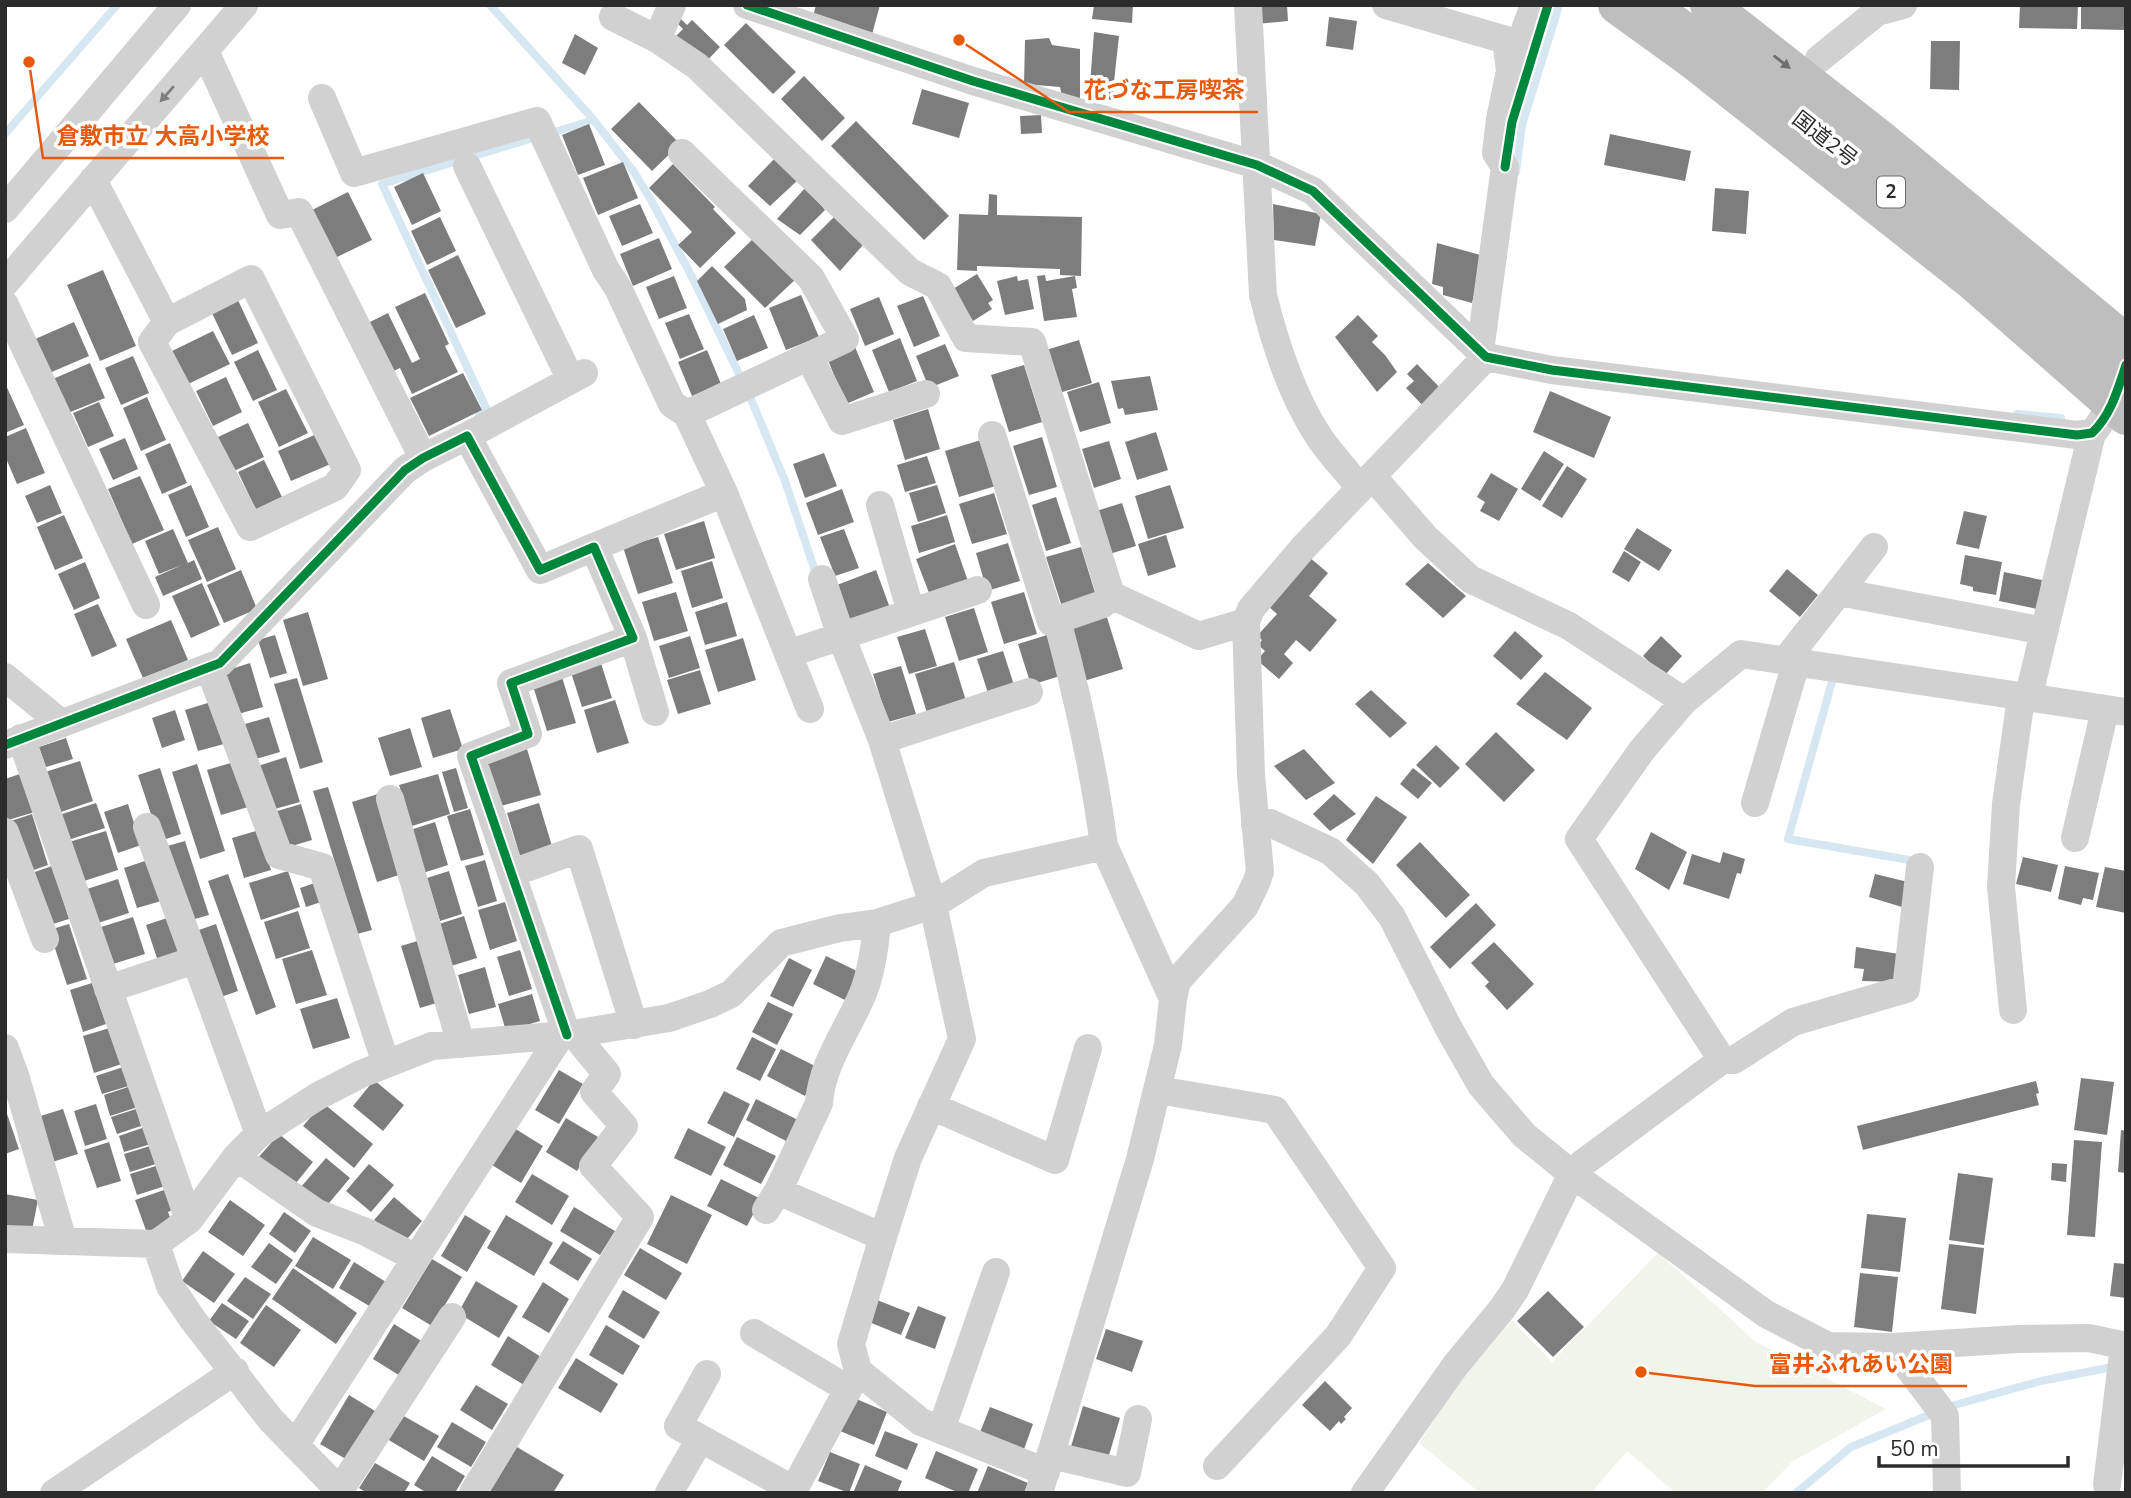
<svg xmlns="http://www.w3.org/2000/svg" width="2131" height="1498" font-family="'Nunito Sans','Noto Sans JP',sans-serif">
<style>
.green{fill:#f0f4ea}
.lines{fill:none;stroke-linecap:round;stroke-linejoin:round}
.stream{stroke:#d6e7f1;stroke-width:8}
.building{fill:#7d7d7d}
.minor{stroke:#d1d1d1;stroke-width:28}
.highway{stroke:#bebebe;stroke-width:38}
.highway-bridge{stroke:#bebebe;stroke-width:38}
.cycleway-casing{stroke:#fff;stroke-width:13}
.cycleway{stroke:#00873e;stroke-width:9}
.oneway{fill:#6e6e6e}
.oneway2{fill:#7e7e7e}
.labels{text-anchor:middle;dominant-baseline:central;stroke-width:7;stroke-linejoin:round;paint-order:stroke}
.shield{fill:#fff;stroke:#6b6b6b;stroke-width:2}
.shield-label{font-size:19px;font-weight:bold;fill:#2c2c2c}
.street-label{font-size:21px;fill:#2c2c2c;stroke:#fff}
.leader{fill:none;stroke:#e8590c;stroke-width:2.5}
.callout-dot{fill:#e8590c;stroke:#fff;stroke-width:2.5}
.callout-label{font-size:23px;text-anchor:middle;font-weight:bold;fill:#e8590c;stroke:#fff;stroke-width:7;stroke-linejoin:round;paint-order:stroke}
</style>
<rect width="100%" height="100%" fill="#fff"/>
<path class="green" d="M1658,1253L1756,1342L1886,1409L1793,1461L1762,1493H1676L1627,1451L1591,1493H1480L1419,1443L1460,1382L1512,1320L1552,1362Z"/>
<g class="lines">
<path class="stream" d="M490,5L592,118L634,172L651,200L692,277L739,374
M555,132L587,122L592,118
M5,134L117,5
M1516,172L1522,125L1558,9
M751,399L785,481L817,577
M2017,414L2061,418
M479,415L487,410L382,184L533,138
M1833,678L1788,839L1915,861V865
M1796,1493L1851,1447L1951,1406L2041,1381L2117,1366"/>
</g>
<path class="building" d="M816,5H880L871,38L812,20Z
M1094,5H1133L1132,23L1092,19Z
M1256,5H1287L1288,21L1257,24Z
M2020,5H2078L2077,29L2019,28Z
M2081,5H2126V30L2081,29Z
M679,17L687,25L692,20L720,47L702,66L674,38L683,29L675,21Z
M1329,17L1357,21L1353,50L1326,46Z
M746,23L796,72L773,94L724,45Z
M1094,32L1119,36L1112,100L1089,97Z
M575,34L598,48L585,75L562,63Z
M1049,38L1052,45L1080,49V101L1062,97L1060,87L1024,84L1025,40Z
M1931,41H1960L1959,90L1930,89Z
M804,76L845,118L822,141L781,99Z
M922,89L969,103L959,138L912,124Z
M639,102L680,144L652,171L611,129Z
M1041,115L1042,133L1021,134L1020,116Z
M856,121L949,216L924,240L831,146Z
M589,124L605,165L578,175L562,135Z
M1610,134L1691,151L1685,181L1604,165Z
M777,156L799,179L770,206L748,186Z
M623,162L638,198L598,215L583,178Z
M673,164L715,207L713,209L736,233L700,268L678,245L692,232L649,188Z
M423,173L441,211L412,225L394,187Z
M806,187L825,210L800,235L777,219Z
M1715,188L1749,191L1746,234L1712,231Z
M348,192L372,240L333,259L310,211Z
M989,194L997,195V215L1082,217L1081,276L1060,275V269L977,266V271L957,270L959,214L988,215Z
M640,204L653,233L622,246L609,216Z
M1273,204L1321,214L1315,246L1274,240Z
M835,216L863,245L840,271L811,240Z
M440,217L456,251L427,265L411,231Z
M756,236L797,278L765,308L724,267Z
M659,238L672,269L633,286L620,254Z
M1437,243L1484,256L1472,303L1443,295V287L1432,284Z
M458,255L486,314L456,328L428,270Z
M712,266L745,299L747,310L718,324L697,281Z
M103,270L136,346L100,361L67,285Z
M977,274L993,300L988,303L992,309L973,321L953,289Z
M1045,275L1046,281L1075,276L1077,288L1072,289L1077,317L1044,321L1037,276Z
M674,276L687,308L659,319L646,287Z
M1017,276L1018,281L1028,279L1034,309L1005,315L997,281Z
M425,293L449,344L445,346L458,372L412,394L400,368L387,374L364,325L388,313L412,363L420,359L395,307Z
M801,295L819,337L786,350L769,308Z
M923,296L940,336L914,347L897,306Z
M879,297L894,334L865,346L850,309Z
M237,298L258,343L232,355L211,311Z
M689,314L704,349L680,359L665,323Z
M754,315L768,348L737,361L723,329Z
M1358,315L1378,336L1372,342L1385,355L1397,372L1377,392L1335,337Z
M74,322L89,356L47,374L33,340Z
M213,331L230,364L188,384L172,351Z
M900,338L917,381L889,392L872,350Z
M1079,340L1092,383L1059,393L1046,350Z
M945,344L959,376L929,388L916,356Z
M855,347L874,392L846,404L827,358Z
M258,350L277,390L253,401L234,362Z
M707,350L721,384L692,396L678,362Z
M133,356L149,393L121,405L105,368Z
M90,363L105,398L68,413L53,379Z
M1417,364L1444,392L1426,409L1406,388L1414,381L1407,374Z
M1024,365L1042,422L1009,432L991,375Z
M463,373L482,410L429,436L410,398Z
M1150,376L1158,410L1125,415L1123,408L1118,409L1111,381Z
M226,377L242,412L213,426L196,391Z
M1099,382L1111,423L1080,432L1067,392Z
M5,383L24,425L5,433Z
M286,389L308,433L279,447L258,402Z
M1550,391L1611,417L1594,458L1533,432Z
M147,397L166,440L141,451L123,408Z
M99,402L114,436L88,447L73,413Z
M928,409L940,449L905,460L893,420Z
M248,423L264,457L234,471L218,437Z
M26,428L45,473L17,484L5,456V437Z
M1156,432L1168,470L1137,480L1125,442Z
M319,433L333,463L291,481L278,451Z
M1042,437L1057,487L1029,495L1013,446Z
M125,438L138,469L113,480L99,449Z
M984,439L999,485L959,497L945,451Z
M1109,441L1121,479L1094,488L1082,449Z
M170,443L187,483L162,494L145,454Z
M1544,451L1564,464L1540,501L1521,489Z
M824,453L837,486L805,498L793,464Z
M927,456L936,483L905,492L897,465Z
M264,460L283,499L257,512L238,472Z
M1567,466L1587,479L1562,518L1542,506Z
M1491,473L1518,489L1499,521L1480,511L1485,502L1477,497Z
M140,476L164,530L132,544L108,489Z
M50,485L62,513L37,523L25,496Z
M191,485L209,527L186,537L168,495Z
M937,485L946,513L918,522L909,493Z
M1170,485L1184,528L1148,539L1135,496Z
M842,489L854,522L818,535L806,503Z
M994,493L1007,534L972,544L959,504Z
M1056,497L1071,543L1046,551L1032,505Z
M1122,503L1136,546L1106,555L1093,512Z
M1964,511L1987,516L1979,549L1956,544Z
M64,515L83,558L55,570L37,527Z
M947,515L955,542L919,553L911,526Z
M704,521L715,558L676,570L664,534Z
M218,527L236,569L207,582L188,540Z
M1637,528L1672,550L1659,571L1624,549Z
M173,529L188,563L194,560L202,579L163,596L155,577L182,565L159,574L145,541Z
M844,529L859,568L835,576L820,537Z
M1166,535L1176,567L1148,576L1138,544Z
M658,537L673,583L638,594L623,547Z
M1008,543L1020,581L987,591L976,553Z
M955,544L969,584L931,598L916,559Z
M1081,547L1097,599L1063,610L1046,557Z
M1624,551L1641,562L1629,582L1612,572Z
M1965,555L2002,562L1996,595L1973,591V587L1960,584Z
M1309,557L1328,573L1309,596L1337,620L1310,652L1296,640L1284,654L1293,663L1279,679L1257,660L1265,651L1258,645L1262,640L1257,636L1277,614L1267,605Z
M712,561L723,598L692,608L681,571Z
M85,562L100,598L74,610L58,574Z
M1428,563L1466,596L1443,618L1405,584Z
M1787,569L1818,595L1800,617L1769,591Z
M241,570L257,609L224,623L207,585Z
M876,570L890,608L851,622L837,585Z
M2004,572L2042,580L2037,609L1999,601Z
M202,583L220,625L191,638L172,596Z
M676,592L688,631L654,641L642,602Z
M1024,592L1037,634L1004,644L991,602Z
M727,602L737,636L705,645L695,612Z
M98,604L117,646L92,657L74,614Z
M974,608L988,652L959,661L945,617Z
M1105,611L1123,669L1084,681L1066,623Z
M308,612L328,679L303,686L283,620Z
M171,620L188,660L143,678L126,639Z
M925,629L937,666L909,674L897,637Z
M1515,631L1543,656L1521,680L1493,656Z
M275,635L287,673L270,678L258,640Z
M1047,635L1060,676L1031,685L1018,644Z
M690,636L700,668L669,678L659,646Z
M1661,636L1682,656L1664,676L1643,656Z
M743,638L756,680L718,692L705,650Z
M1003,651L1014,685L988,693L977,659Z
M599,657L612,698L582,707L569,666Z
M954,662L966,701L927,713L915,674Z
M250,663L263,707L238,714L225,671Z
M901,666L916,714L888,722L873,674Z
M700,670L711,704L678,714L667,680Z
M1545,672L1592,708L1567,740L1516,704Z
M562,677L576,723L547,731L533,686Z
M297,678L323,762L300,769L274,684Z
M1371,690L1407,723L1390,738L1355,704Z
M615,700L629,743L597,753L584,710Z
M211,702L224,744L198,751L185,710Z
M450,709L463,749L433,758L421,718Z
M175,710L185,740L162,748L152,718Z
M269,717L280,752L256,759L245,724Z
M410,728L422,767L390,776L378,738Z
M1496,732L1535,770L1504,802L1465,764Z
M66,738L73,759L46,767L39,747Z
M1436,745L1460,768L1440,788L1416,765Z
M527,749L541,795L501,806L487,761Z
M1304,749L1335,783L1306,800L1274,766Z
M286,757L300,802L271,810L258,766Z
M80,761L93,801L58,813L45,772Z
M234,762L248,807L221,815L207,770Z
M197,764L225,851L200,859L172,772Z
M160,768L181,834L160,841L138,775Z
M456,768L468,808L454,812L442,772Z
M1413,768L1432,783L1418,799L1400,784Z
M23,773L35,812L8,820L5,811V779Z
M438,774L450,814L412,826L399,785Z
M328,787L372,930L357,934L313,791Z
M378,794L402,874L377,882L352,802Z
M1334,794L1356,814L1330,831L1313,814Z
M1376,796L1407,817L1373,864L1346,840Z
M96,803L105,828L68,840L59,815Z
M539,803L552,846L520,856L507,813Z
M128,804L141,845L118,853L104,812Z
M301,804L312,840L285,848L274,812Z
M470,809L484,855L461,861L447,816Z
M32,814L48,865L28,872L11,821Z
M435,822L448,865L423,873L410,830Z
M259,830L271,870L244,878L232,838Z
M106,831L118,870L81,882L69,842Z
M1651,832L1687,852L1669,890L1635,869Z
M185,841L209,915L188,921L164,847Z
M1420,842L1470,895L1446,918L1396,865Z
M1723,852L1745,859L1741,874L1737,873L1729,899L1683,884L1692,854L1720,863Z
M2023,857L2058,865L2051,892L2016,884Z
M148,860L161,901L137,908L124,868Z
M485,860L497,901L478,907L465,866Z
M52,866L69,919L46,926L29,874Z
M2065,866L2099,873L2093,900L2083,898L2081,905L2058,899Z
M2105,867L2126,871V913L2096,907Z
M288,871L300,907L261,920L249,883Z
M449,871L462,914L440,921L427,878Z
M228,874L276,1007L256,1015L208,881Z
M1875,874L1908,882L1902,907L1869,897Z
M118,879L129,913L98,923L87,889Z
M318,882L324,901L306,907L300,888Z
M505,902L517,941L490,950L478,910Z
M1476,903L1496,925L1450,969L1430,947Z
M298,911L310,948L276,959L264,922Z
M464,916L477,958L451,966L439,924Z
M133,917L145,954L113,964L101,927Z
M170,917L183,957L159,964L146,925Z
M69,924L87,979L67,985L49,930Z
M216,924L238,991L218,998L196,931Z
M424,939L443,1001L420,1008L401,946Z
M1494,942L1534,984L1507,1010L1485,986L1489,982L1471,963Z
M1856,947L1899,954L1897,982L1862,981L1864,969L1854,968Z
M312,950L327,995L296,1004L282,959Z
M520,950L532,989L509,996L497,957Z
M826,956L861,973L847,1001L813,984Z
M789,958L812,970L793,1007L770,996Z
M485,967L496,1007L469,1014L458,975Z
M92,983L106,1024L83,1032L70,990Z
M532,994L540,1021L506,1031L498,1004Z
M337,998L350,1038L313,1049L300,1009Z
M768,1002L793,1014L777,1045L752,1032Z
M113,1027L125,1063L94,1073L83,1036Z
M752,1037L776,1049L760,1081L736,1069Z
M781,1049L819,1068L805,1096L767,1076Z
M126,1066L132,1085L102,1094L96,1076Z
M559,1070L583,1084L559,1124L535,1110Z
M2081,1078L2114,1082L2107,1135L2074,1130Z
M374,1080L404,1105L383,1131L353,1106Z
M2036,1081L2039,1093L2036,1094L2039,1105L1863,1150L1857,1126Z
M131,1086L138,1107L110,1116L104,1095Z
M724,1091L750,1104L734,1137L707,1123Z
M756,1099L798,1120L788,1142L746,1120Z
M323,1103L373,1144L354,1168L303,1126Z
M96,1104L107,1139L85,1146L74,1111Z
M5,1108L19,1149L5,1154Z
M63,1109L78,1154L49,1163L34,1118Z
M136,1109L141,1126L117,1134L111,1117Z
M566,1118L598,1137L577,1171L546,1152Z
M145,1127L151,1144L124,1152L119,1136Z
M514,1128L543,1146L521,1183L492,1165Z
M688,1128L726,1147L711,1176L674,1158Z
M2121,1130L2126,1131V1173L2118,1172Z
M279,1134L313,1162L292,1188L257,1159Z
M737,1137L776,1156L761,1184L723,1165Z
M2074,1140L2102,1142L2095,1237L2067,1235Z
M109,1142L121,1181L97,1188L84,1150Z
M150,1146L156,1164L130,1172L124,1154Z
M326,1158L350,1178L324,1209L300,1188Z
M2052,1163L2067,1164L2066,1182L2051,1180Z
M369,1164L394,1185L371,1212L346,1191Z
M159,1165L165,1186L137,1195L130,1174Z
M1958,1173L1993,1178L1984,1245L1949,1240Z
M532,1174L569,1196L552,1225L515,1202Z
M721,1179L761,1199L747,1226L707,1206Z
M167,1189L175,1209L168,1212L171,1220L147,1233L135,1200Z
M5,1194L38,1200L32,1230L5,1225Z
M671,1195L712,1215L687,1264L647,1244Z
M394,1197L422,1221L403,1244L374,1220Z
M230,1200L265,1225L243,1256L208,1232Z
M574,1207L615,1231L600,1255L560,1231Z
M284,1212L311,1231L295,1253L269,1234Z
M1867,1214L1906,1218L1900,1272L1861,1268Z
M465,1215L491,1231L467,1272L441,1256Z
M506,1215L553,1243L534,1276L487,1248Z
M313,1237L351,1260L333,1289L295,1266Z
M563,1241L592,1259L578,1281L549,1263Z
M269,1243L293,1260L276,1284L251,1267Z
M1949,1244L1984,1248L1976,1314L1941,1309Z
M640,1248L682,1273L666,1300L624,1275Z
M203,1251L235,1274L214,1303L182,1281Z
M432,1259L462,1277L432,1326L402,1308Z
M354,1262L386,1282L371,1307L339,1288Z
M2114,1263L2126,1264V1298L2110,1296Z
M293,1268L357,1313L336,1344L272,1299Z
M1860,1273L1898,1277L1892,1332L1854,1327Z
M245,1277L271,1294L253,1319L227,1301Z
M476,1281L518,1306L499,1338L458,1313Z
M543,1282L569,1299L549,1333L522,1317Z
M623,1290L660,1312L644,1339L608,1317Z
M1548,1291L1584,1327L1553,1357L1517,1321Z
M877,1300L910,1313L901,1335L869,1322Z
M222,1303L249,1321L236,1339L209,1321Z
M266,1305L301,1330L274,1367L240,1343Z
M918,1306L946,1317L935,1349L905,1338Z
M394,1324L423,1342L402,1377L373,1359Z
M606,1325L640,1346L623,1375L589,1355Z
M1106,1329L1143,1341L1132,1372L1096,1359Z
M508,1336L541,1357L524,1385L491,1365Z
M576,1358L618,1384L601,1413L558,1388Z
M1325,1381L1352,1408L1344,1417L1346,1419L1341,1424L1339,1421L1330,1431L1302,1405Z
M476,1385L508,1404L492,1430L460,1410Z
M349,1395L380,1414L351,1462L320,1444Z
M854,1398L887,1412L874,1445L840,1431Z
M1083,1406L1120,1418L1107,1462L1070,1450Z
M990,1407L1033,1424L1023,1452L979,1435Z
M402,1415L439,1436L424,1461L387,1439Z
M452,1422L486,1442L471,1467L437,1447Z
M885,1431L918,1444L907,1470L875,1456Z
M517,1447L564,1475L553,1493H489Z
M936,1451L978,1469L968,1493H959L925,1478Z
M830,1452L860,1464L849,1493L818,1481Z
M432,1456L465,1476L455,1493H427L414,1485Z
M375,1463L410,1483L404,1493H367L359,1488Z
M865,1465L902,1481L897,1493H853Z
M988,1466L1028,1483L1024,1493H977Z"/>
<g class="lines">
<path class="minor" d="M672,5L657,39L697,66L910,272L938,286L966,338L1032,342L1111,595L1199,636L1246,622
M747,5L973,81L1257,165L1313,191L1486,357L1552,370L2077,435L2092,433L2095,430L2113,404L2118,387
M1248,5L1263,295C1275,344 1291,394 1319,437C1331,455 1347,471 1360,488
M1386,5L1506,40L1510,71L1500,119L1496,153L1505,167L1480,351
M613,17L657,39
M205,51L280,215L299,212L423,458
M1819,59L1877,12L1903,5
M1511,68L1534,5
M322,98L354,173L537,121L606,270L618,288L672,404L687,414L724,493L810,709
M682,153L811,278L845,339L687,414
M467,166L571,380
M93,180L167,322L251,279L347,470L335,487L250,527L152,342L167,322
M5,209L177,5
M5,283L244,5
M5,305L146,605
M809,357L842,421L926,394
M992,435L1051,622L1103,604L1111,595
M467,436L584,373
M1372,476L1425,537L1470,579L1569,626L1684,701L1741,654L2126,712
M880,505L911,612
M594,547L724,493
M1839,592L2044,631
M1057,620C1077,694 1094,769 1104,846
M633,638L655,712
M788,654L978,590
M1785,661L1874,547
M209,667L279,855L322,867L386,1064
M5,677L61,723
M2028,699L2092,433
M21,738L189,1220
M882,740L1029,692
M5,745L220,663L405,470L423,458L467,436L540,570L594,547L633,638L511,683L528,734L471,756L567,1035
M390,799L461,1044
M1755,803L1796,663
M1255,825L1270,823L1330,851L1367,884L1392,917L1448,1027L1481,1085L1524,1135L1572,1174L1766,1314L1828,1346L1893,1347L2018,1339L2089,1338L2126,1346
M147,827L259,1134
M5,832L45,939
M2075,838L2105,710
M512,873L579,849L634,1025
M108,989L195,960
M2013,1010L2001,887L2006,804L2021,698
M5,1048L15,1075L63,1241
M1722,1060H1734L1793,1022L1906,989L1920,867
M1158,1090L1275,1110L1382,1268L1338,1336L1217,1466
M931,1106L1055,1160L1088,1048
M236,1157L317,1213L366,1232L416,1258
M778,1191L883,1237
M766,1210L778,1191L819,1103C822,1062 848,1030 863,993C872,971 875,946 877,923
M5,1239L156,1244L189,1220L236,1157L259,1134L318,1096L361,1074L432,1046L567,1035L669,1018L710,1004L731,994L781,943L840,928L877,923L933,905L984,873L1104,846L1173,999
M156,1244L170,1286L193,1320L271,1420L342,1493
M754,1333L848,1389
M1893,1347L1945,1416L1947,1493
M858,1371L921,1422L1046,1472
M707,1374L678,1426L794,1490
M941,1430L996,1272
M295,1445L561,1035
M1051,1455L1127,1473L1138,1419
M2107,1485L2124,1346
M340,1490L452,1317
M54,1493L235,1371
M473,1493L640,1217L593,1166L624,1126L594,1092L607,1074L573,1033
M669,1493L700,1439
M792,1493L858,1371L851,1344L883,1237L908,1158L962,1039L933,905L882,740L841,636L822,579
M1039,1493L1140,1159L1168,1045L1173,999L1177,981L1245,906L1256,883L1260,872L1251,775L1246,622L1251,609L1303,548L1486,357
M1365,1493L1455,1366L1502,1309L1515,1290L1572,1174L1583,1163L1722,1060L1579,839L1642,750L1684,701"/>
<path class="highway" d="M1617,5L1693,60L1971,280L2126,416
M1709,5L1880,139L2126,343"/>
<path class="highway-bridge" d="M1649,5C1813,126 1971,255 2126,387"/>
<defs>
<path id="cycleway" d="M747,5L973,81L1257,165L1313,191L1486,357L1552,370L2077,435L2092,433C2111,415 2118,389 2126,365
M1505,167L1512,122L1548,5
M5,745L220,663L405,470L423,458L467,436L540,570L594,547L633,638L511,683L528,734L471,756L567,1035"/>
</defs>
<use href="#cycleway" class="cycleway-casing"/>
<use href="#cycleway" class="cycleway"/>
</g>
<defs><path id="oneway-solid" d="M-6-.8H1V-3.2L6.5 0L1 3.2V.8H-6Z" transform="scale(1.75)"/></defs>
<use class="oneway" href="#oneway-solid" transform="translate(1782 62) rotate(38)"/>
<use class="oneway2" href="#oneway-solid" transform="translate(167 94) rotate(131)"/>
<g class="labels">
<rect class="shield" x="1877" y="176.5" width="28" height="31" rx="5"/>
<g class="shield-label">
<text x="1891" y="192">2</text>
</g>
<g class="street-label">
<text transform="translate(1825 139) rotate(38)">国道2号</text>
</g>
</g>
<path class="leader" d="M959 40L1069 112H1258M29 62L43 158H284M1641 1372L1755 1386H1967"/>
<g class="callout-dot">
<circle cx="959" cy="40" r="7"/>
<circle cx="29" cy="62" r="7"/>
<circle cx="1641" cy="1372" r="7"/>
</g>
<g class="callout-label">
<text x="1164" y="98">花づな工房喫茶</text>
<text x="163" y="144">倉敷市立 大高小学校</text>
<text x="1861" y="1372">富井ふれあい公園</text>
</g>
<rect width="2131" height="1498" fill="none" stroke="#2c2c2c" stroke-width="14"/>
<path d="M1879 1456v10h189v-10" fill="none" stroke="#2c2c2c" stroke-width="3.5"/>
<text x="1890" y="1456" font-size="21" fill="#2c2c2c" stroke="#ffffff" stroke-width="5" paint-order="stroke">50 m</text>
</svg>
